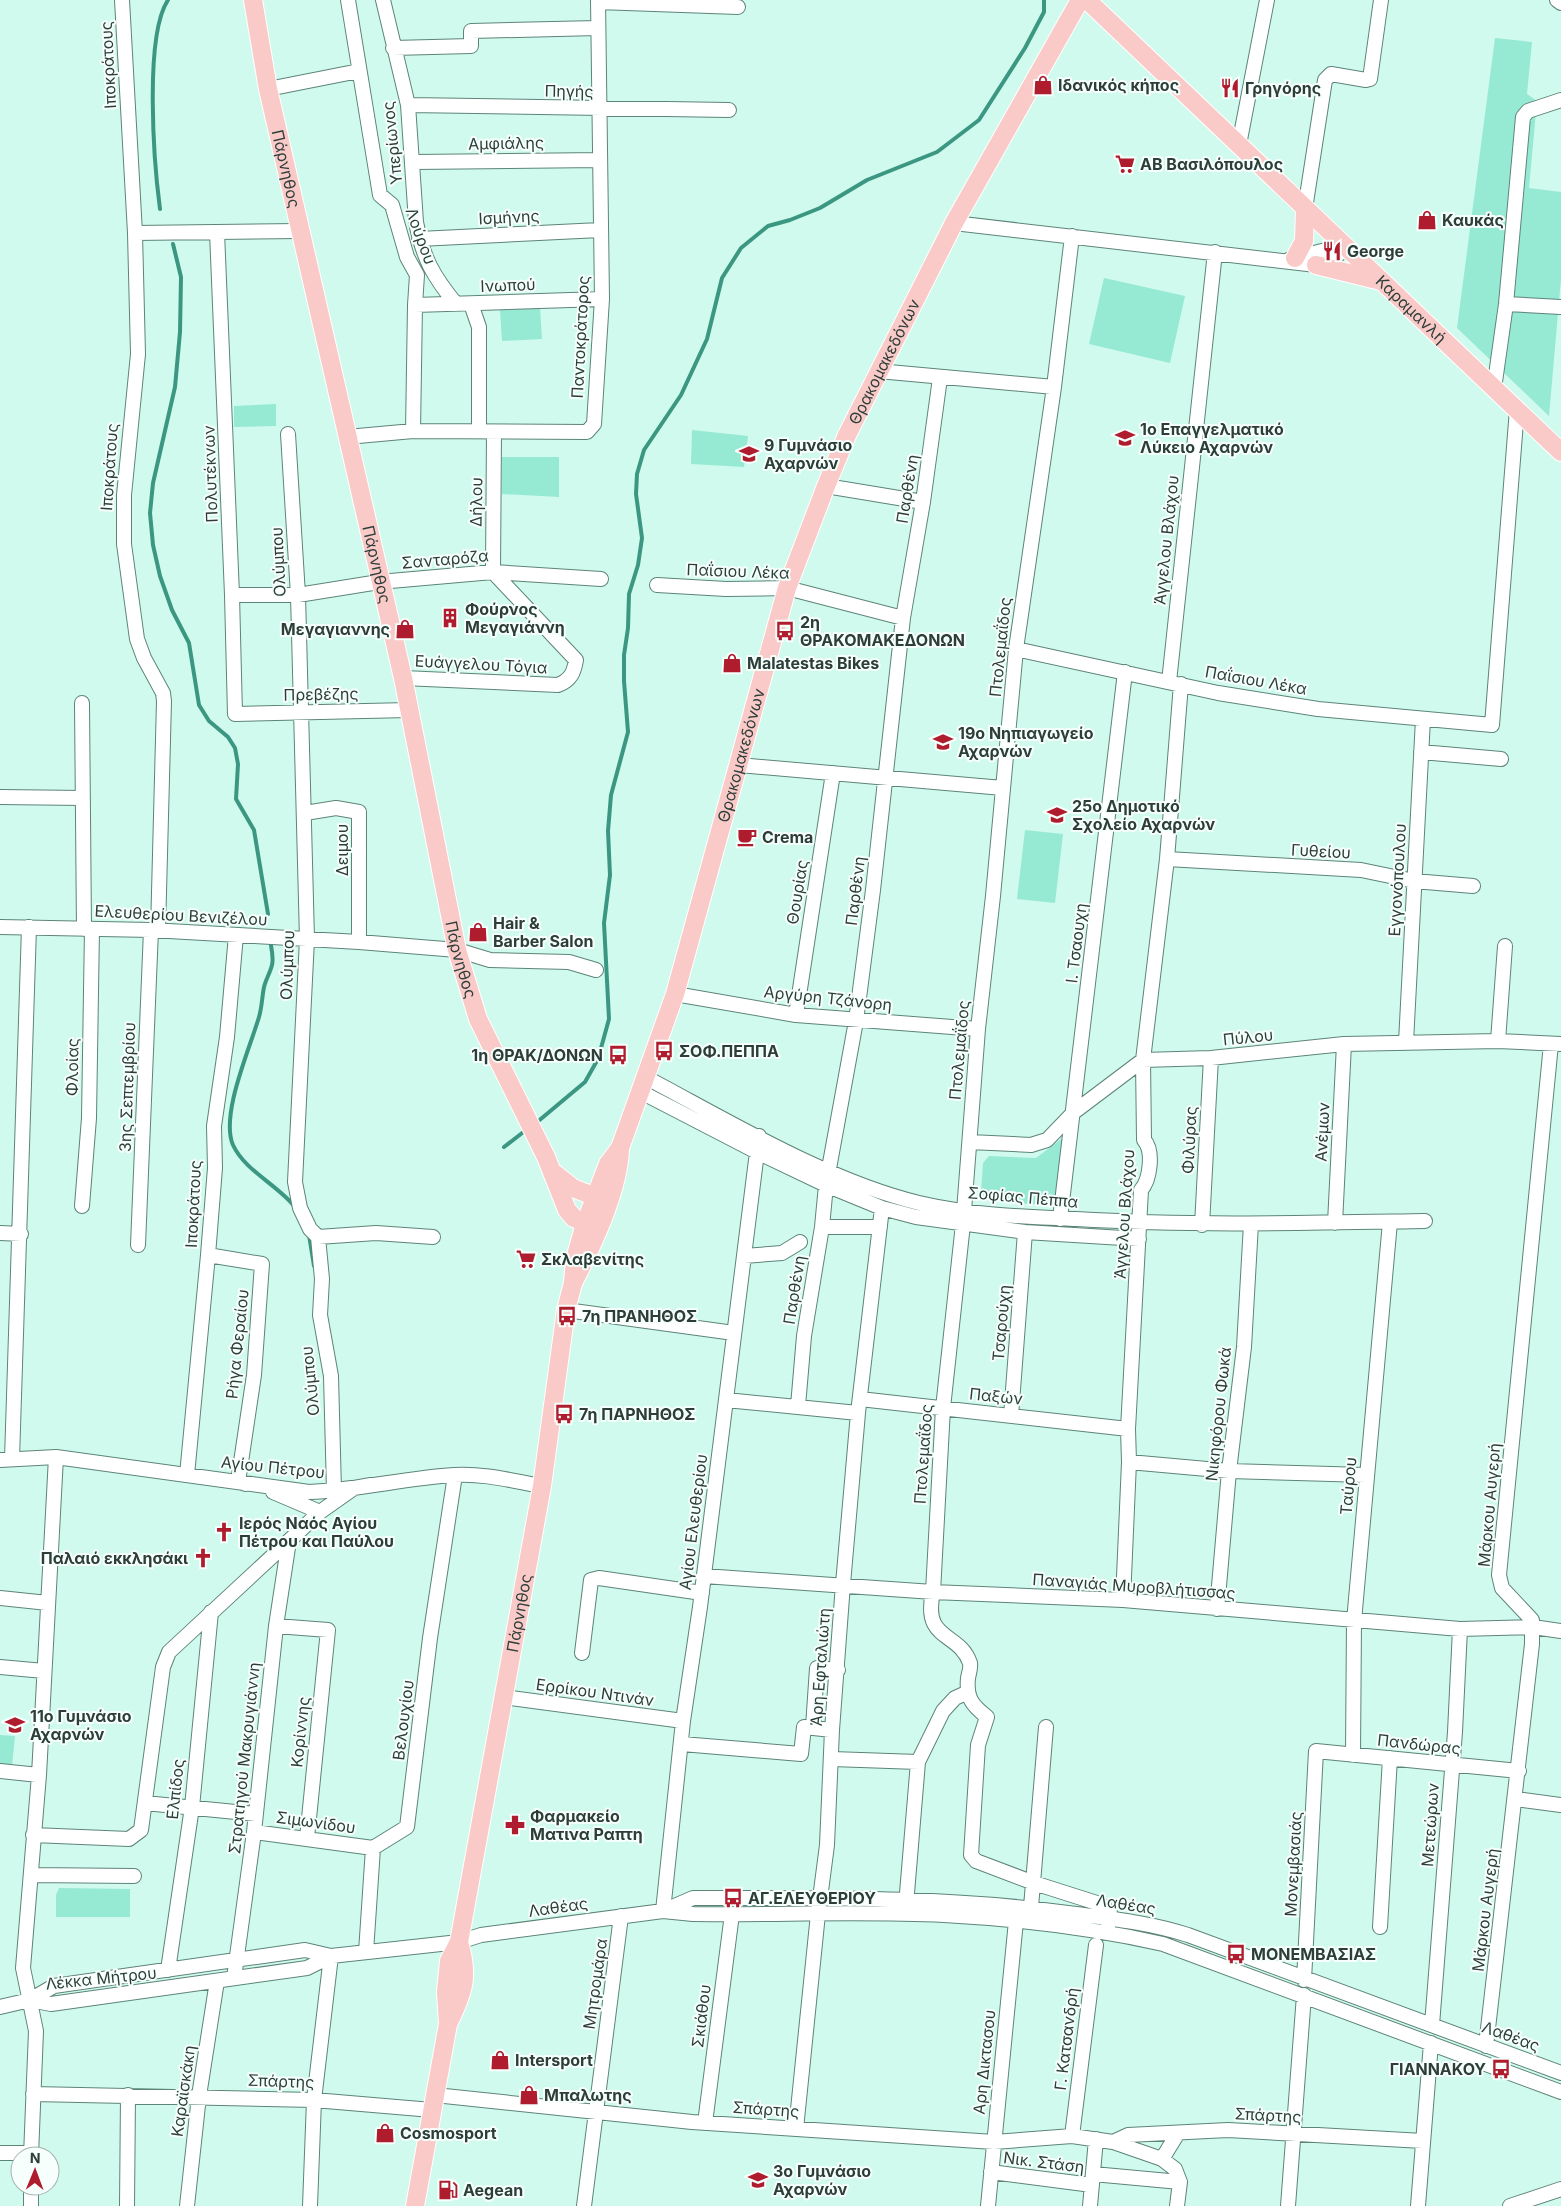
<svg xmlns="http://www.w3.org/2000/svg" width="1561" height="2206" font-family="Inter,sans-serif">
<style>
.green{fill:#96e9d3}
.lines{fill:none;stroke-linecap:round;stroke-linejoin:round}
.stream{stroke:#3c9782;stroke-width:4}
.minor-casing{stroke:#5d8479;stroke-width:16}
.major-casing{stroke:#fff;stroke-width:20}
.minor{stroke:#fff;stroke-width:14}
.major{stroke:#facac8;stroke-width:18}
.labels{text-anchor:middle;dominant-baseline:central;stroke-width:4;stroke-linejoin:round;paint-order:stroke}
.street-label{font-size:16px;fill:#2d3e39;stroke:#f7fffc}
.poi-label{font-size:16px;font-weight:bold;fill:#2d3e39;stroke:#f7fffc;text-anchor:start}
</style>
<rect width="100%" height="100%" fill="#d0faee"/>
<path class="green" d="M1495,38L1532,42L1527,94L1537,101L1529,188L1561,192V279L1549,416L1457,328Z
M1104,278L1185,296L1170,363L1089,344Z
M540,308L542,339L502,341L500,310Z
M276,404V426L234,427V406Z
M692,430L748,436L744,467L691,464Z
M559,457V497L502,494V457Z
M1025,830L1063,834L1055,903L1017,899Z
M1064,1137L1054,1205C1036,1204 993,1205 981,1192L983,1163L989,1156L1036,1158Z
M0,1735L15,1736L12,1766L0,1765Z
M59,1888L130,1889V1917H56V1895Z"/>
<g class="lines">
<path class="stream" d="M160,209C154,164 144,36 168,0
M173,244L181,277L180,332L175,387L153,483L150,513L153,545L160,576L172,610L189,643L199,705L209,721L228,737L235,748L238,764L236,799L254,830L268,914
M270,939C271,947 274,957 272,965C270,973 266,979 264,987C262,997 262,1007 259,1017C250,1048 220,1115 233,1145C245,1171 278,1185 295,1207
M536,1123L585,1082L598,1059L609,1019L604,923L610,875L608,831L611,795L628,732L624,681V655L628,628L629,594L638,565L642,538L636,494L637,474L644,450L681,395L707,339L722,278L741,248L768,226L790,220L820,208L867,180L937,152L979,120L1025,48L1044,12V0
M504,1147L526,1130
M309,1235L314,1266"/>
<defs>
<path id="minor" d="M122,0L135,233L138,354L124,495V544L137,639L144,658L163,693L164,701L158,931
M348,0L380,195L392,205L407,257L417,275L415,305L413,431
M383,0L408,105L416,222C423,258 433,276 456,304
M1557,0L1561,3
M598,2L738,7
M393,48L471,46V31L598,28
M268,89L359,71
M408,105L729,110
M1239,145L1267,0
M413,162L600,160
M1305,209L1325,80L1331,74L1366,80L1370,79L1381,0
M954,223L1316,265L1337,256L1346,245
M217,232L232,595L235,714L409,710
M135,233L299,231
M1072,236L1054,387L1016,649L993,896L978,1029L963,1224L943,1408L933,1592C922,1642 959,1631 970,1663C971,1667 969,1673 968,1678C966,1698 972,1705 987,1717L978,1745L971,1855L976,1861L1034,1883L1100,1904L1110,1913L1107,1933
M419,239L600,230
M1290,259L1346,245
M471,304L479,327V430
M1506,304L1561,307
M415,305L602,299
M878,371L1054,387
M1494,389L1506,304L1523,117L1528,111L1561,100
M288,434L298,595L307,939L295,1182L300,1208L310,1229L318,1237L322,1279L320,1315L331,1376L334,1491
M347,437L413,431L587,432L594,424L602,299L598,0
M826,486L923,502
M657,585L726,589L787,588L903,618
M232,595H298L379,582L493,572L601,579
M1016,649L1218,693L1318,709L1492,725L1517,409
M403,678L558,685C571,680 574,672 576,660L493,572L494,433
M1169,682L1215,252
M82,703L84,929
M1421,752L1501,759
M739,765L1003,788
M0,797L83,798
M305,813L336,808L359,812V942
M1167,859L1361,870L1414,881L1473,886
M0,927L151,930L359,942L457,950L490,960L569,962L596,970
M675,994L796,1015L978,1029
M796,1015L833,773
M1498,1041L1505,946
M1406,1042L1423,719
M647,1078C730,1122 828,1181 919,1203C970,1215 1025,1217 1076,1219C1193,1226 1308,1223 1425,1221
M641,1092L757,1152L826,1185L882,1208L916,1217L1025,1232L1139,1239
M970,1142L1031,1145L1047,1140L1074,1112L1143,1060L1211,1058L1344,1044L1498,1041L1561,1044
M82,1206L89,1118L92,929
M1060,1219L1125,672
M1335,1223L1344,1044
M1202,1225L1211,1058
M822,1227H880
M0,1233L21,1234
M318,1237L376,1233L433,1237
M138,1245L151,930
M208,1255L262,1264L254,1375L238,1482L246,1484
M744,1256L782,1253L800,1242
M566,1310L734,1333
M860,1399L1128,1429
M726,1400L858,1413
M798,1406L804,1336L822,1227L826,1185L856,1021L873,890L903,618L923,502L940,378
M1011,1416L1025,1232
M12,1459L29,927
M0,1460L56,1457L309,1492C358,1490 406,1478 454,1475C483,1473 513,1481 542,1486
M1129,1462L1229,1471L1366,1475
M187,1475L208,1255L215,1168L214,1126L227,1037L236,935
M273,1492L320,1512
M704,1576L933,1592L1123,1600L1460,1629L1533,1627L1561,1631
M0,1598L48,1603
M1123,1600L1129,1462L1128,1429L1141,1190C1150,1180 1154,1151 1144,1140L1143,1060L1167,859L1181,684
M1217,1609L1229,1471L1244,1347L1251,1224
M276,1626L328,1630L307,1838
M582,1653L591,1580L599,1578L702,1593
M0,1667L44,1671
M503,1697L683,1721
M813,1727L817,1668L838,1670
M682,1744L801,1754L804,1727L832,1730
M1353,1755L1354,1621L1390,1222
M832,1759L918,1762
M0,1771L39,1775
M1516,1799L1561,1805
M145,1803L256,1814
M254,1832L373,1848
M33,1835L129,1839L141,1830L163,1667L169,1652L320,1512L354,1488L371,1485
M373,1848L407,1827L430,1638L455,1475
M31,1875L134,1876
M906,1905L918,1762L943,1711L955,1698L966,1693
M1031,1907L1046,1727
M663,1911L693,1898C821,1898 948,1896 1076,1914C1114,1919 1151,1923 1188,1935L1561,2073
M663,1911L683,1721L700,1607L759,1136
M1380,1927L1390,1758
M366,1952L373,1848
M168,1970L192,1807L211,1612
M234,1978L254,1832L276,1626L289,1541
M1304,1980L1316,1751L1519,1771
M30,2000L51,2004L307,1968L331,1956L459,1942L481,1935L663,1911L693,1914C776,1915 861,1911 944,1915C1017,1919 1092,1928 1163,1944L1561,2092
M0,2007L30,2000L54,1986L305,1950L331,1956
M1432,2025L1455,1732L1460,1629
M1486,2046L1532,1644V1620L1502,1588L1499,1575L1551,1044
M33,2094L314,2100L432,2110
M435,2095L692,2122L994,2142L1072,2136L1113,2142L1162,2159L1175,2169L1180,2182
M705,2123L732,1914
M796,2129L818,1914L827,1845L832,1730L843,1584L858,1413L882,1208
M1072,2136L1096,1945
M1113,2142L1128,2135L1228,2130L1423,2141
M0,2153H31
M31,2156L36,2031L23,1968L39,1775L56,1457
M1162,2159L1178,2133
M991,2172L1092,2185
M1093,2174L1180,2182L1177,2206
M31,2206V2186
M127,2206L128,2095
M187,2206L199,2096L217,1981
M310,2206L314,2100L331,1956
M584,2206L621,1916
M988,2206L1016,1921
M1090,2206L1096,2139
M1288,2206L1304,1995
M1418,2206L1431,2043
M1510,2206L1561,2189"/>
<g id="major">
<path id="s1" d="M253,0L268,89L403,678L457,950L478,1019L546,1157L567,1210L574,1218L598,1228"/>
<path id="s2" d="M1087,0L1561,452"/>
<path d="M1295,258L1304,241L1305,209"/>
<path d="M1316,265L1381,281"/>
<path d="M554,1173L573,1188L606,1201"/>
<path id="s3" d="M573,1283C592,1246 619,1190 620,1148L675,994L787,588L826,486L847,435L954,223L1080,0"/>
<path d="M449,2022C464,1991 469,1976 459,1942"/>
<path id="s4" d="M415,2206L448,2024L446,1992L449,1961L459,1942L542,1486L566,1310L573,1283L575,1259L585,1224L608,1164L620,1148"/>
</g>
</defs>
<use href="#minor" class="minor-casing"/>
<use href="#major" class="major-casing"/>
<use href="#minor" class="minor"/>
<use href="#major" class="major"/>
</g>
<defs>
<symbol id="shop-bare" viewBox="-9 -9 18 18"><path d="M-5-2.5h2.3a2.7 3.5 0 0 1 5.4 0H5L5.5 6h-11ZM-1.5-2.5h3a1.5 2.3 0 0 0-3 0Z" fill="#af1c2e" stroke="#f7fffc" stroke-width="2.5" paint-order="stroke"/></symbol>
<symbol id="restaurant-bare" viewBox="-9 -9 18 18"><path d="M-5-6h1v4h1v-4h1v4h1v-4h1v5L-1.5 .5V6h-2V.5L-5-1ZM5-6V6H3V1.5H1.5Q1.5-4 5-6Z" fill="#af1c2e" stroke="#f7fffc" stroke-width="2.5" paint-order="stroke"/></symbol>
<symbol id="supermarket-bare" viewBox="-9 -9 18 18"><path d="M-6-5.5h2.5l.6 2H6L4.5 2H-2.5L-4.4-4H-6ZM-1.5 3.2a1.3 1.3 0 1 0 .1 0ZM3 3.2a1.3 1.3 0 1 0 .1 0Z" fill="#af1c2e" stroke="#f7fffc" stroke-width="2.5" paint-order="stroke"/></symbol>
<symbol id="school-bare" viewBox="-9 -9 18 18"><path d="M0-5L7-2L0 1L-7-2ZM-4 1L0 2.5L4 1V4Q0 6-4 4Z" fill="#af1c2e" stroke="#f7fffc" stroke-width="2.5" paint-order="stroke"/></symbol>
<symbol id="building-bare" viewBox="-9 -9 18 18"><path d="M-4-6H4V6H1V3H-1V6H-4ZM-2.5-4.3h1.7v1.8h-1.7ZM.8-4.3h1.7v1.8H.8ZM-2.5-1h1.7V.8h-1.7ZM.8-1h1.7V.8H.8Z" fill="#af1c2e" stroke="#f7fffc" stroke-width="2.5" paint-order="stroke"/></symbol>
<symbol id="bus-bare" viewBox="-9 -9 18 18"><path d="M-5-6H5V4H4V6H2V4H-2V6H-4V4H-5ZM-3.5-4V0h7V-4ZM-3.5 1.2v1.5H-2V1.2ZM2 1.2v1.5H3.5V1.2Z" fill="#af1c2e" stroke="#f7fffc" stroke-width="2.5" paint-order="stroke"/></symbol>
<symbol id="cafe-bare" viewBox="-9 -9 18 18"><path d="M-5.5-4.5H6V0H3Q3 3.5 0 3.5H-2.5Q-5.5 3.5-5.5 0ZM3-3.2v2h1.7v-2ZM-6 4.5H4V6H-6Z" fill="#af1c2e" stroke="#f7fffc" stroke-width="2.5" paint-order="stroke"/></symbol>
<symbol id="church-bare" viewBox="-9 -9 18 18"><path d="M-1.2-6h2.4v3.5h3.3v2.4h-3.3V6h-2.4V-.1h-3.3v-2.4h3.3Z" fill="#af1c2e" stroke="#f7fffc" stroke-width="2.5" paint-order="stroke"/></symbol>
<symbol id="pharmacy-bare" viewBox="-9 -9 18 18"><path d="M-2-6h4v4h4v4h-4v4h-4v-4h-4v-4h4Z" fill="#af1c2e" stroke="#f7fffc" stroke-width="2.5" paint-order="stroke"/></symbol>
<symbol id="fuel-bare" viewBox="-9 -9 18 18"><path d="M-5.5-6h7V0h2V4h1.3V-2.5L3-4.5l.8-.8L6-3V5H2.5V1h-1V6h-7ZM-4.2-4.7v3.2H.2V-4.7Z" fill="#af1c2e" stroke="#f7fffc" stroke-width="2.5" paint-order="stroke"/></symbol>
</defs>
<g fill-rule="evenodd">
<use href="#shop-bare" x="1029" y="71" width="28" height="28"/>
<use href="#restaurant-bare" x="1216" y="74" width="28" height="28"/>
<use href="#supermarket-bare" x="1111" y="150" width="28" height="28"/>
<use href="#shop-bare" x="1413" y="206" width="28" height="28"/>
<use href="#restaurant-bare" x="1318" y="237" width="28" height="28"/>
<use href="#school-bare" x="1111" y="424" width="28" height="28"/>
<use href="#school-bare" x="735" y="440" width="28" height="28"/>
<use href="#building-bare" x="436" y="604" width="28" height="28"/>
<use href="#shop-bare" x="391" y="615" width="28" height="28"/>
<use href="#bus-bare" x="771" y="617" width="28" height="28"/>
<use href="#shop-bare" x="718" y="649" width="28" height="28"/>
<use href="#school-bare" x="929" y="728" width="28" height="28"/>
<use href="#school-bare" x="1043" y="801" width="28" height="28"/>
<use href="#cafe-bare" x="733" y="823" width="28" height="28"/>
<use href="#shop-bare" x="464" y="918" width="28" height="28"/>
<use href="#bus-bare" x="650" y="1037" width="28" height="28"/>
<use href="#bus-bare" x="604" y="1041" width="28" height="28"/>
<use href="#supermarket-bare" x="512" y="1245" width="28" height="28"/>
<use href="#bus-bare" x="553" y="1302" width="28" height="28"/>
<use href="#bus-bare" x="550" y="1400" width="28" height="28"/>
<use href="#church-bare" x="210" y="1518" width="28" height="28"/>
<use href="#church-bare" x="189" y="1544" width="28" height="28"/>
<use href="#school-bare" x="1" y="1711" width="28" height="28"/>
<use href="#pharmacy-bare" x="501" y="1811" width="28" height="28"/>
<use href="#bus-bare" x="719" y="1884" width="28" height="28"/>
<use href="#bus-bare" x="1222" y="1940" width="28" height="28"/>
<use href="#shop-bare" x="486" y="2046" width="28" height="28"/>
<use href="#bus-bare" x="1487" y="2055" width="28" height="28"/>
<use href="#shop-bare" x="515" y="2081" width="28" height="28"/>
<use href="#shop-bare" x="371" y="2119" width="28" height="28"/>
<use href="#school-bare" x="744" y="2166" width="28" height="28"/>
<use href="#fuel-bare" x="434" y="2176" width="28" height="28"/>
</g>
<g class="labels">
<g class="street-label">
<text transform="translate(108 65) rotate(-93)">Ιποκράτους</text>
<text transform="translate(569 91) rotate(1)">Πηγής</text>
<text transform="translate(392 143) rotate(-96)">Υπερίωνος</text>
<text transform="translate(506 143) rotate(-1)">Αμφιάλης</text>
<text stroke="none"><textPath href="#s1" startOffset="172">Πάρνηθος</textPath></text>
<text transform="translate(509 217) rotate(-3)">Ισμήνης</text>
<text transform="translate(421 236) rotate(70)">Λούρου</text>
<text transform="translate(508 285) rotate(-2)">Ινωπού</text>
<text stroke="none"><textPath href="#s2" startOffset="448">Καραμανλή</textPath></text>
<text transform="translate(580 337) rotate(-87)">Παντοκράτορος</text>
<text stroke="none"><textPath href="#s3" startOffset="975">Θρακομακεδόνων</textPath></text>
<text transform="translate(109 467) rotate(-86)">Ιποκράτους</text>
<text transform="translate(210 474) rotate(-92)">Πολυτέκνων</text>
<text transform="translate(907 489) rotate(-81)">Παρθένη</text>
<text transform="translate(476 502) rotate(-89)">Δήλου</text>
<text transform="translate(1166 540) rotate(-84)">Άγγελου Βλάχου</text>
<text transform="translate(445 559) rotate(-5)">Σανταρόζα</text>
<text transform="translate(278 562) rotate(-93)">Ολύμπου</text>
<text stroke="none"><textPath href="#s1" startOffset="578">Πάρνηθος</textPath></text>
<text transform="translate(738 571) rotate(2)">Παΐσιου Λέκα</text>
<text transform="translate(1000 647) rotate(-84)">Πτολεμαΐδος</text>
<text transform="translate(481 664) rotate(3)">Ευάγγελου Τόγια</text>
<text transform="translate(1256 680) rotate(10)">Παΐσιου Λέκα</text>
<text transform="translate(321 694) rotate(-1)">Πρεβέζης</text>
<text stroke="none"><textPath href="#s3" startOffset="555">Θρακομακεδόνων</textPath></text>
<text transform="translate(342 850) rotate(-90)">Δειμου</text>
<text transform="translate(1321 851) rotate(3)">Γυθείου</text>
<text transform="translate(1397 880) rotate(-87)">Εγγονόπουλου</text>
<text transform="translate(855 891) rotate(-83)">Παρθένη</text>
<text transform="translate(797 892) rotate(-81)">Θουρίας</text>
<text transform="translate(181 915) rotate(3)">Ελευθερίου Βενιζέλου</text>
<text transform="translate(1076 943) rotate(-83)">Ι. Τσαουχη</text>
<text stroke="none"><textPath href="#s1" startOffset="982">Πάρνηθος</textPath></text>
<text transform="translate(287 965) rotate(-88)">Ολύμπου</text>
<text transform="translate(828 998) rotate(6)">Αργύρη Τζάνορη</text>
<text transform="translate(1248 1037) rotate(-6)">Πύλου</text>
<text transform="translate(959 1050) rotate(-85)">Πτολεμαΐδος</text>
<text transform="translate(72 1067) rotate(-89)">Φλοίας</text>
<text transform="translate(127 1087) rotate(-88)">3ης Σεπτεμβρίου</text>
<text transform="translate(1322 1132) rotate(-87)">Ανέμων</text>
<text transform="translate(1189 1140) rotate(-87)">Φιλύρας</text>
<text transform="translate(1023 1197) rotate(5)">Σοφίας Πέππα</text>
<text transform="translate(193 1204) rotate(-87)">Ιποκράτους</text>
<text transform="translate(1124 1214) rotate(-86)">Άγγελου Βλάχου</text>
<text transform="translate(794 1290) rotate(-81)">Παρθένη</text>
<text transform="translate(1001 1323) rotate(-85)">Τσαρούχη</text>
<text transform="translate(237 1344) rotate(-84)">Ρήγα Φεραίου</text>
<text transform="translate(310 1381) rotate(-96)">Ολύμπου</text>
<text transform="translate(996 1396) rotate(6)">Παξών</text>
<text transform="translate(1218 1414) rotate(-84)">Νικηφόρου Φωκά</text>
<text transform="translate(923 1454) rotate(-86)">Πτολεμαΐδος</text>
<text transform="translate(273 1467) rotate(6)">Αγίου Πέτρου</text>
<text transform="translate(1348 1486) rotate(-85)">Ταύρου</text>
<text transform="translate(1489 1505) rotate(-85)">Μάρκου Αυγερή</text>
<text transform="translate(693 1522) rotate(-83)">Αγίου Ελευθερίου</text>
<text transform="translate(1134 1586) rotate(4)">Παναγιάς Μυροβλήτισσας</text>
<text stroke="none"><textPath href="#s4" startOffset="604">Πάρνηθος</textPath></text>
<text transform="translate(820 1667) rotate(-86)">Άρη Εφταλιώτη</text>
<text transform="translate(595 1692) rotate(8)">Ερρίκου Ντινάν</text>
<text transform="translate(403 1720) rotate(-83)">Βελουχίου</text>
<text transform="translate(300 1732) rotate(-84)">Κορίννης</text>
<text transform="translate(1419 1744) rotate(6)">Πανδώρας</text>
<text transform="translate(244 1758) rotate(-84)">Στρατηγού Μακρυγιάννη</text>
<text transform="translate(175 1789) rotate(-84)">Ελπίδος</text>
<text transform="translate(316 1822) rotate(8)">Σιμωνίδου</text>
<text transform="translate(1430 1825) rotate(-86)">Μετεώρων</text>
<text transform="translate(1293 1864) rotate(-87)">Μονεμβασιάς</text>
<text transform="translate(1126 1904) rotate(9)">Λαθέας</text>
<text transform="translate(558 1907) rotate(-8)">Λαθέας</text>
<text transform="translate(1485 1910) rotate(-83)">Μάρκου Αυγερή</text>
<text transform="translate(101 1978) rotate(-6)">Λέκκα Μήτρου</text>
<text transform="translate(595 1984) rotate(-82)">Μητρομάρα</text>
<text transform="translate(701 2016) rotate(-83)">Σκιάθου</text>
<text transform="translate(1511 2036) rotate(20)">Λαθέας</text>
<text transform="translate(1066 2039) rotate(-83)">Γ. Κατσανδρή</text>
<text transform="translate(984 2062) rotate(-84)">Αρη Δικτασου</text>
<text transform="translate(281 2081) rotate(2)">Σπάρτης</text>
<text transform="translate(183 2091) rotate(-82)">Καραϊσκάκη</text>
<text transform="translate(766 2109) rotate(4)">Σπάρτης</text>
<text transform="translate(1268 2115) rotate(3)">Σπάρτης</text>
<text transform="translate(1044 2162) rotate(7)">Νικ. Στάση</text>
</g>
<g class="poi-label">
<text x="1058" y="85">Ιδανικός κήπος</text>
<text x="1245" y="88">Γρηγόρης</text>
<text x="1140" y="164">ΑΒ Βασιλόπουλος</text>
<text x="1442" y="220">Καυκάς</text>
<text x="1347" y="251">George</text>
<text x="1140" y="429">1ο Επαγγελματικό<tspan x="1140" dy="18">Λύκειο Αχαρνών</tspan></text>
<text x="764" y="445">9 Γυμνάσιο<tspan x="764" dy="18">Αχαρνών</tspan></text>
<text x="465" y="609">Φούρνος<tspan x="465" dy="18">Μεγαγιάννη</tspan></text>
<text x="800" y="622">2η<tspan x="800" dy="18">ΘΡΑΚΟΜΑΚΕΔΟΝΩΝ</tspan></text>
<text x="390" y="629" text-anchor="end">Μεγαγιαννης</text>
<text x="747" y="663">Malatestas Bikes</text>
<text x="958" y="733">19ο Νηπιαγωγείο<tspan x="958" dy="18">Αχαρνών</tspan></text>
<text x="1072" y="806">25ο Δημοτικό<tspan x="1072" dy="18">Σχολείο Αχαρνών</tspan></text>
<text x="762" y="837">Crema</text>
<text x="493" y="923">Hair &amp;<tspan x="493" dy="18">Barber Salon</tspan></text>
<text x="679" y="1051">ΣΟΦ.ΠΕΠΠΑ</text>
<text x="603" y="1055" text-anchor="end">1η ΘΡΑΚ/ΔΟΝΩΝ</text>
<text x="541" y="1259">Σκλαβενίτης</text>
<text x="582" y="1316">7η ΠΡΑΝΗΘΟΣ</text>
<text x="579" y="1414">7η ΠΑΡΝΗΘΟΣ</text>
<text x="239" y="1523">Ιερός Ναός Αγίου<tspan x="239" dy="18">Πέτρου και Παύλου</tspan></text>
<text x="188" y="1558" text-anchor="end">Παλαιό εκκλησάκι</text>
<text x="30" y="1716">11ο Γυμνάσιο<tspan x="30" dy="18">Αχαρνών</tspan></text>
<text x="530" y="1816">Φαρμακείο<tspan x="530" dy="18">Ματινα Ραπτη</tspan></text>
<text x="748" y="1898">ΑΓ.ΕΛΕΥΘΕΡΙΟΥ</text>
<text x="1251" y="1954">ΜΟΝΕΜΒΑΣΙΑΣ</text>
<text x="515" y="2060">Intersport</text>
<text x="1486" y="2069" text-anchor="end">ΓΙΑΝΝΑΚΟΥ</text>
<text x="544" y="2095">Μπαλωτης</text>
<text x="400" y="2133">Cosmosport</text>
<text x="773" y="2171">3ο Γυμνάσιο<tspan x="773" dy="18">Αχαρνών</tspan></text>
<text x="463" y="2190">Aegean</text>
</g>
</g>
<g transform="translate(35 2171) rotate(1)"><circle r="24" fill="#f7fffc" stroke="#a6b2ae"/>
<path d="M0-4L9 19L0 12L-9 19Z" fill="#af1c2e"/>
<text y="-8" font-size="14" font-weight="bold" text-anchor="middle" fill="#2d3e39">N</text>
</g>
</svg>
